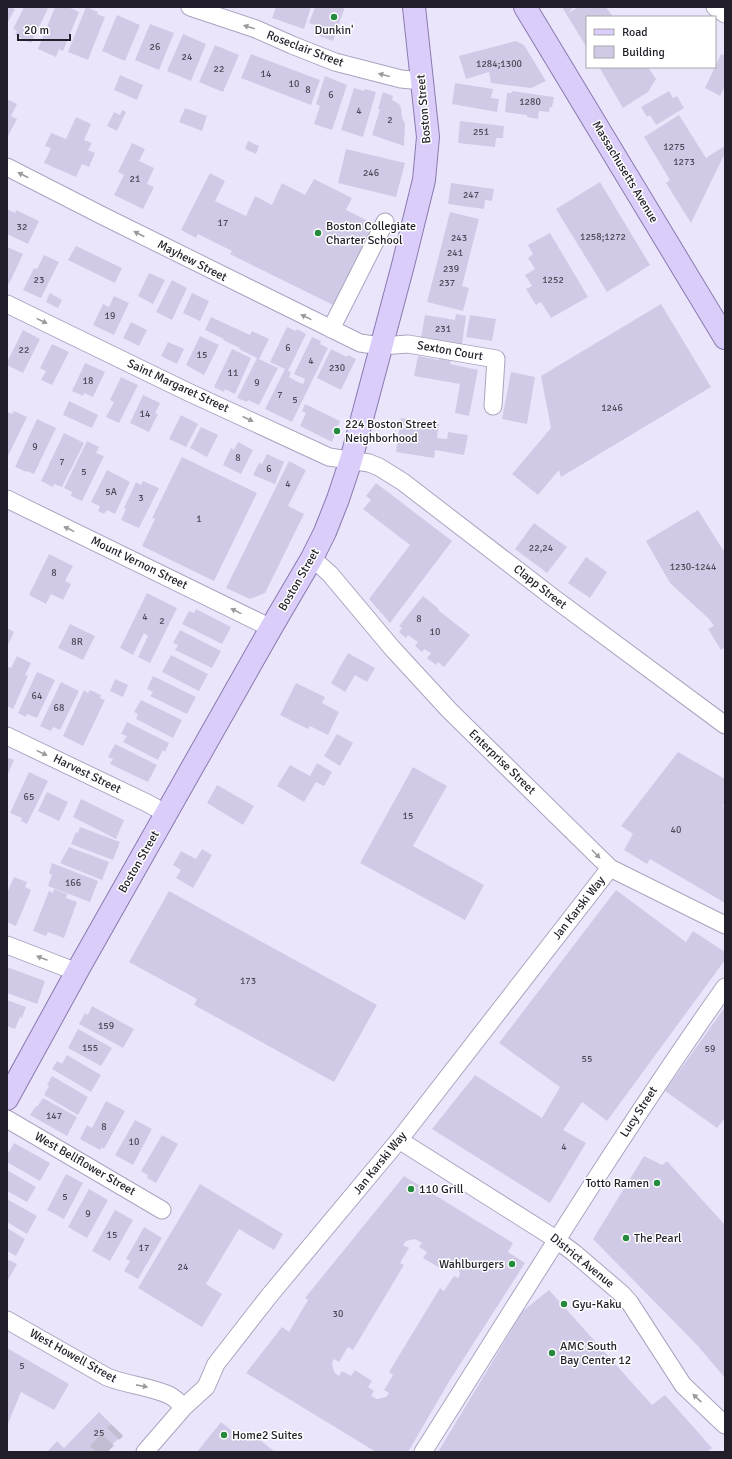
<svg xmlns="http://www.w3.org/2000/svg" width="732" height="1459" font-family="Signika,sans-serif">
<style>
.building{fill:#d1cae6;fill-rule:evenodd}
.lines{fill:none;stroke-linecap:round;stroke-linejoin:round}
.minor-tunnel{stroke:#c3bdd2;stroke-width:17;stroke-dasharray:17 8;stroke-linecap:butt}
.minor-casing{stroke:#aba3bf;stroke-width:19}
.major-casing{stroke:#897aae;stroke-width:24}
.minor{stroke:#fff;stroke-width:17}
.major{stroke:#dacdf9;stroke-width:22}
.oneway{fill:#9c9a9f}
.poi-dot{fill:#268a3e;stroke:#fff;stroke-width:1.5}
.labels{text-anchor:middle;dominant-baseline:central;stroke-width:3;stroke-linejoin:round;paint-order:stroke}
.number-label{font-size:10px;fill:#4e4a59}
.poi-label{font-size:12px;fill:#221f2a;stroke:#fff;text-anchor:start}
.street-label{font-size:12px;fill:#221f2a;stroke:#fff}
</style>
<rect width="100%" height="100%" fill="#ebe5fc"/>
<path class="building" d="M7,7L15,9L7,24Z
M24,7H44L48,9L31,43L15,35L17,31L13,29Z
M55,7H68L79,12L63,51L59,49L56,57L38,49Z
M86,7L98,12L97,14L105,17L88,60L68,52Z
M276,7H311L304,29L272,18Z
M315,7H345L333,41L317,35L320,27L309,23Z
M562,7H573L569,13L578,7H606L613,17H587V48Z
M117,15L140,25L125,61L102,51Z
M150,24L174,33L159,70L135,60Z
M183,34L206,44L191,81L167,71Z
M516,41L524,45L546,81L531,88L491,83L489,72L466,79L459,56Z
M215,45L239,55L223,92L199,82Z
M251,54L320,80L311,105L241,78Z
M721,54L725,56V86L720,96L705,88Z
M599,67H648L656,79L648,92L623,108Z
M120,75L143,85L137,100L114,90Z
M325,76L347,85L332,130L314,124L320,106L316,104Z
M455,83L493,89L491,98L499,99L497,112L452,104Z
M354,88L364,91L365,89L376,92L363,137L341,130Z
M512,91L554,97L552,107H550L549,112L539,111L538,119L527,117V115L505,112L507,93H512Z
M669,91L673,98L677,96L684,108L656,125L650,115L647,117L641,107Z
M383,92L393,96L392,100L399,104L401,108L402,117L405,124L404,146L372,135L380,109H378Z
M7,99L17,104L11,116L17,119L7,138Z
M185,108L207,116L202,131L179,122Z
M122,110L126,112L117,131L107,126L114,112L120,115Z
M679,115L706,158L723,147L725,150V153L691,223L666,183L670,180L644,137Z
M76,117L91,124L84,140L92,143L88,150L95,153L89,167L82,164L76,177L44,163L51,148L45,146L51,133L66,139Z
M460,121L504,126L503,138H496L495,147L458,143Z
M248,141L259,146L256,154L245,149Z
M132,143L145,149L139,161L154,168L147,184L154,187L143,209L114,195L124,175L118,172Z
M346,149L405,163L396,197L338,183Z
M210,173L225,181L215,201L246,216L255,196L272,205L282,183L305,195L314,179L352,198L346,210L380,227L339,308L230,254L232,251L198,234L196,238L181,230Z
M600,182L650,265L607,292L556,209Z
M451,183L494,189L492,201L485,200L484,209L448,204Z
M7,209L15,213L16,210L39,221L28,244L7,234L8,227L7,226Z
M450,212L479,219L462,286L469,288L463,311L427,302Z
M550,233L588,297L551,318L541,302L536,305L526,289L532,286L525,275L535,269L528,258L533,254L528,245Z
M76,246L122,268L115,283L68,260Z
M7,247L23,254L9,284L7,283Z
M44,255L59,262L41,298L23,290L34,268L37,269Z
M149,273L165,280L153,304L138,296Z
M172,280L187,288L172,320L156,312Z
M50,293L62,300L58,308L46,302Z
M192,293L209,301L200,321L183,313Z
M114,296L129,303L114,335L93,325L103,304L109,307Z
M661,304L711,387L561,477L559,470L538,495L512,474L551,428L541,376Z
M456,314L466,316L462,344L454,343V345L434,342V339L421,337L425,315L455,320Z
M470,315L496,319L492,341L466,337Z
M211,317L250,335L252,331L269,339L259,359L278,368L259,405L248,400L247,402L237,398L257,358L239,349L240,348L223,340L224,339L205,330Z
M131,322L147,330L139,346L123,338Z
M287,327L296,331L297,329L306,334L288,371L291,372L289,377L296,381L303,384L305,379L294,374L312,337L321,341L320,344L328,348L292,422L265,409L285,369L270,362Z
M23,330L40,339L23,373L7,365V362Z
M200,336L219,345L204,375L186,365Z
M168,342L184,349L177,364L161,356Z
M52,344L69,352L52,385L41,380L46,371L40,368Z
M232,349L251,358L235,394L225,389L224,392L214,387Z
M331,349L347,357L348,355L356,359L341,390L317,378Z
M418,356L439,360V357L451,359L450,364L478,370L469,416L455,413L460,384L414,376Z
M85,363L105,372L93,397L84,393L83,396L72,391Z
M511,372L535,377L527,424L502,419Z
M121,377L138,385L119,423L106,417L114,402L110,400Z
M143,395L160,403L155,413L158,414L149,432L130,423Z
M69,401L98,415L92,428L63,415Z
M305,404L340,421L332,442L300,426L306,413L302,411Z
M14,411L27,417L7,458V412L12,414Z
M181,415L198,424L186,447L169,439Z
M401,418L439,424L437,438L447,439L448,432L468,435L464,455L435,450L434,458L396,452Z
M37,419L56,428L34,474L27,471V472L15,467Z
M201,427L218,435L207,457L190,448Z
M64,433L84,443L62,487L54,484L53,487L41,481Z
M87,441L99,447L96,453L104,456L82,501L71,496L72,492L64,488Z
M238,442L253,450L241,474L223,465L231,448L234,450Z
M267,454L284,462L275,484L253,475L259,463L262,464Z
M182,457L257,493L214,581L142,546L155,519L152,518Z
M289,461L306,470L288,506L304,514L265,593L250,599L226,588Z
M107,470L130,482L115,514L107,510L104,514L98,511L100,506L91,502Z
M143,481L159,488L139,528L121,520L126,509L124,508L136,482L141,485Z
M376,483L452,541L390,623L369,599L410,545L363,509L371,500L366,496Z
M698,510L723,550L725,549V647L721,650L708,629L714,626L709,619L670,583L646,541Z
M534,523L567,547L547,573L515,549Z
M49,554L73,566L65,581L71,584L63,600L51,594L46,604L29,595Z
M586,557L607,572L590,598L568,583Z
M147,593L177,608L150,663L138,657L148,636L144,633L133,655L120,648Z
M423,596L439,609L438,610L470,635L444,667L438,662L436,665L427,658L431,653L424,649L422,652L415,646L418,642L408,635L406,638L399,632L402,628L399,626Z
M196,609L231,627L222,644L182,624L189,611L194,613Z
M70,624L95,636L83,660L58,648Z
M7,628L14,632L7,647Z
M180,630L221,651L212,668L175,650L178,645L173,643Z
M348,653L375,668L367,682L355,675L345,692L331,683Z
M171,655L208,674L199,691L162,672Z
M17,656L31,663L25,675L28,676L13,709L7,706V670L8,667L11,668Z
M37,672L55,680L37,718L27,714L26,717L18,713Z
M153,676L196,697L187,714L150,696L153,692L147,689Z
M115,679L128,685L123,697L110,691Z
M61,682L79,691L60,730L53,727L51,731L40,726Z
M296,683L325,697L322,703L339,712L328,735L310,726L308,729L280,715Z
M84,690L88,693L90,690L101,695L100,698L105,700L83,746L63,736Z
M141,700L182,720L173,738L136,719L138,714L134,712Z
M127,722L169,743L165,752L163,750L158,760L123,742L127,736L121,734Z
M337,734L353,743L340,766L324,756Z
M115,744L157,765L148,782L110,764L113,759L108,757Z
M678,752L725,779V802L723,806L725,808V903L650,859L647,864L624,850L633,834L621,826Z
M7,757L14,760L7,776Z
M317,763L332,772L324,786L316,782L304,802L277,786L290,765L310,776Z
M413,767L447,786L413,846L484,885L465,920L360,863Z
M29,772L48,781L27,824L21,821L22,818L10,813Z
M217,785L254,806L243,825L207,803Z
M47,792L68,802L59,821L38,811Z
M81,799L124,820L116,839L73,817Z
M80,827L120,842L113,860L71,844L76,832L78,833Z
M69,847L109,862L102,880L60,863Z
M202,849L212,855L193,888L176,878L181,870L173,865L181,851L196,859Z
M52,863L98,881L90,902L48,886L52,875L49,873Z
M14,877L27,882L25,887L31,890L16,926L7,922V893Z
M54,889L67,894L66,898L77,902L64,938L48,932L46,936L33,931L49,891L53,893Z
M616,890L686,942L693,931L725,952V960L607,1121L582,1102L563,1130L586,1143L550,1203L432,1129L475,1075L542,1118L560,1087L499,1043Z
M169,891L377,1005L334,1082L194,1005L197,999L129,962Z
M7,967L45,981L37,1004L7,993Z
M7,1000L26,1007L22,1018L20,1017L15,1029L7,1026Z
M92,1006L134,1029L123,1048L79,1024L85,1013L88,1015Z
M725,1007V1118L717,1128L665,1091Z
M78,1029L112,1048L101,1066L68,1048Z
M67,1055L101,1075L91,1092L52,1069L57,1061L62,1064Z
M52,1076L88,1097L78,1115L44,1095L49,1086L47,1085Z
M43,1098L77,1117L67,1136L30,1115L36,1106L37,1107Z
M106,1101L125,1111L104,1149L102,1147L100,1150L80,1139L87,1125L92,1128Z
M135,1120L152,1129L133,1165L115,1155Z
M162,1135L178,1144L156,1183L147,1178L148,1175L141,1171Z
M14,1143L50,1163L40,1181L7,1162V1151L9,1152Z
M644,1156L662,1165L667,1161L725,1225V1378L697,1345L593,1239Z
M7,1170L36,1187L27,1202L7,1191Z
M66,1174L83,1183L64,1219L47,1210Z
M404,1176L513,1243L508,1252L525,1263L450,1380L408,1452H376L246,1373L282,1327L289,1332L308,1300L305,1298ZM415,1239L422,1243L419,1247L427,1252L423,1258L440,1268L444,1262L451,1266L453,1262L458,1265L460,1275L458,1278L454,1276L444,1291L440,1288L389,1372L393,1375L384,1390L389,1393L386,1397L377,1399L371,1396L374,1391L368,1387L372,1381L355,1370L351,1376L342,1371L339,1376L334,1372L332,1363L334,1359L339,1362L348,1347L353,1350L404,1265L400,1263L409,1248L403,1245L406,1241Z
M200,1184L283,1234L274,1250L239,1229L206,1284L222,1294L202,1327L138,1288Z
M89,1189L108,1200L87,1238L68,1227Z
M7,1199L37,1216L27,1234L7,1222Z
M115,1210L133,1220L110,1261L92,1251Z
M144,1227L162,1238L138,1279L124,1271L130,1261L126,1259Z
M7,1228L25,1239L16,1256L7,1251Z
M7,1259L17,1264L7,1282Z
M549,1290L652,1405L665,1395L712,1448L707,1452H438L523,1311Z
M7,1348L69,1384L54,1410L21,1392L7,1426Z
M99,1412L122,1435L105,1452H47L57,1441L64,1448Z
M221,1422L242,1439L249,1431L275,1452H197Z"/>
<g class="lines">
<path class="minor-tunnel" d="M96,1452L117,1430"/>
<defs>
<path id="minor" d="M190,7L256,29L292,45L335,62L401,79L422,81
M715,7L725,14
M7,167L105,217L360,343L381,346L408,344L496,359L493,406
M7,304L188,392L329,457L369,463L379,467L403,482L555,599L725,725
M331,329L385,222
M7,499L271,628
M312,558L330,574L392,648L450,711L610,868L725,925
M7,736L147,803L167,814
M7,945L77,972
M7,1119L162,1210
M399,1140L551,1236L573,1252L622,1294L630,1303L683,1385L725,1425
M7,1320L107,1377C127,1385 149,1386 169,1395C175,1398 179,1403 184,1407
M145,1452L184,1407L206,1387L216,1364L269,1296L399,1140L610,868
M423,1452C522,1296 618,1138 725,987"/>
<path id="major" d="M525,7L725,338
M7,1099L80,966L271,628L312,558L325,532L338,499L351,460L403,265L424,180L428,137L414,7"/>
</defs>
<use href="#minor" class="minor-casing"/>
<use href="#major" class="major-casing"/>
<use href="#minor" class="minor"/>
<use href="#major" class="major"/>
</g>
<defs><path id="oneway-solid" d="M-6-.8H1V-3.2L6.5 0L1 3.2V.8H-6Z"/></defs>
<g class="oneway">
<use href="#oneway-solid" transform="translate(249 27) rotate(-162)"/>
<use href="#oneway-solid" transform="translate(384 75) rotate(-165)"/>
<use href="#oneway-solid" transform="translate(23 175) rotate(-153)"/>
<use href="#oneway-solid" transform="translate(139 234) rotate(-153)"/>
<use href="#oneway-solid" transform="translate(306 317) rotate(-154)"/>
<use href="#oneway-solid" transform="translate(42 321) rotate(26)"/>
<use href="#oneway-solid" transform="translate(248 419) rotate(25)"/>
<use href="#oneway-solid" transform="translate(69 529) rotate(-154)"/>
<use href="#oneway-solid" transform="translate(236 611) rotate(-154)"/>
<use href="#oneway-solid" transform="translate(42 753) rotate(26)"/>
<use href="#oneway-solid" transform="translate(596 854) rotate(46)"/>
<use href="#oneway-solid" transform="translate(42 958) rotate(-159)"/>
<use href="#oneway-solid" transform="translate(142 1386) rotate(11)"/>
<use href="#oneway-solid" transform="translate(697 1398) rotate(-137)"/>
</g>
<g class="poi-dot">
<circle cx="334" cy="17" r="4"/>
<circle cx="318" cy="233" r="4"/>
<circle cx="337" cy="431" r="4"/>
<circle cx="657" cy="1183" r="4"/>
<circle cx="411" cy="1189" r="4"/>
<circle cx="626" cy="1238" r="4"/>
<circle cx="512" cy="1264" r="4"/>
<circle cx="564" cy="1304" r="4"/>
<circle cx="552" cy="1353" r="4"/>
<circle cx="224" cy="1435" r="4"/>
</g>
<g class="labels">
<g class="number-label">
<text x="155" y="47">26</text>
<text x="187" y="57">24</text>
<text x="499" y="64">1284;1300</text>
<text x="219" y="69">22</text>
<text x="266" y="74">14</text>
<text x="294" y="84">10</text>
<text x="308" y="90">8</text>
<text x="331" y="95">6</text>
<text x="530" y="102">1280</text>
<text x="359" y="111">4</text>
<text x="390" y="120">2</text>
<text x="481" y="132">251</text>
<text x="674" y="147">1275</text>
<text x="684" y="162">1273</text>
<text x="371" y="173">246</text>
<text x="135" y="179">21</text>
<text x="471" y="195">247</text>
<text x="223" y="223">17</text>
<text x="22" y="227">32</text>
<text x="603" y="237">1258;1272</text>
<text x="459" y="238">243</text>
<text x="455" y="253">241</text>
<text x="451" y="269">239</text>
<text x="39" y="280">23</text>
<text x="553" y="280">1252</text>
<text x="447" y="283">237</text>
<text x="110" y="316">19</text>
<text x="443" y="329">231</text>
<text x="288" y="348">6</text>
<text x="24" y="350">22</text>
<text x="202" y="355">15</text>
<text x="311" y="361">4</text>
<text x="337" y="368">230</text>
<text x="233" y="373">11</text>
<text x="88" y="381">18</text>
<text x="257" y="383">9</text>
<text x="280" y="395">7</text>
<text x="295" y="400">5</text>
<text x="612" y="408">1246</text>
<text x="145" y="414">14</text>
<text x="35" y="447">9</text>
<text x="238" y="458">8</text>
<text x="62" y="462">7</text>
<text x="269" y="469">6</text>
<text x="84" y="472">5</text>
<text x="288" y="484">4</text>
<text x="111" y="492">5A</text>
<text x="141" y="498">3</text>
<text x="199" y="519">1</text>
<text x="541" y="548">22,24</text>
<text x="693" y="567">1230-1244</text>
<text x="54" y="573">8</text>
<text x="145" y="617">4</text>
<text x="419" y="619">8</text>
<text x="162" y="621">2</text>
<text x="435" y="632">10</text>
<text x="77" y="642">8R</text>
<text x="37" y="696">64</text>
<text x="59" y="708">68</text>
<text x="29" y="797">65</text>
<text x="408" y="816">15</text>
<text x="676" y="830">40</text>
<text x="73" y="883">166</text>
<text x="248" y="981">173</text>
<text x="106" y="1026">159</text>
<text x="90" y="1048">155</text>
<text x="710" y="1049">59</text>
<text x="587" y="1059">55</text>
<text x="54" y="1116">147</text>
<text x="104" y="1127">8</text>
<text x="134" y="1142">10</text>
<text x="564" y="1147">4</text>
<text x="65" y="1197">5</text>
<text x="88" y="1214">9</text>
<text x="112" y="1235">15</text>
<text x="144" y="1248">17</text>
<text x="183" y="1267">24</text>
<text x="338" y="1314">30</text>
<text x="22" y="1366">5</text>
<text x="99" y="1433">25</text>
</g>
<g class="poi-label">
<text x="334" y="30" text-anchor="middle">Dunkin'</text>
<text x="326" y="226">Boston Collegiate<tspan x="326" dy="14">Charter School</tspan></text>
<text x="345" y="424">224 Boston Street<tspan x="345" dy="14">Neighborhood</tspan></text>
<text x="649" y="1183" text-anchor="end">Totto Ramen</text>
<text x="419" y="1189">110 Grill</text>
<text x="634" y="1238">The Pearl</text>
<text x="504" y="1264" text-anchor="end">Wahlburgers</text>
<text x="572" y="1304">Gyu-Kaku</text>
<text x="560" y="1346">AMC South<tspan x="560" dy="14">Bay Center 12</tspan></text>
<text x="232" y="1435">Home2 Suites</text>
</g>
<g class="street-label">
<text transform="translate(305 49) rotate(21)">Roseclair Street</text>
<text transform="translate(424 109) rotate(-95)">Boston Street</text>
<text transform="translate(625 172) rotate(59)">Massachusetts Avenue</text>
<text transform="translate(192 261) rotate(27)">Mayhew Street</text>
<text transform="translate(450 351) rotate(10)">Sexton Court</text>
<text transform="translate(178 386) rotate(25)">Saint Margaret Street</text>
<text transform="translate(139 563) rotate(26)">Mount Vernon Street</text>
<text transform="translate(299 580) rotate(-60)">Boston Street</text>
<text transform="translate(540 587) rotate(38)">Clapp Street</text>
<text transform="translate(502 762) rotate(44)">Enterprise Street</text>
<text transform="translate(87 774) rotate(26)">Harvest Street</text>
<text transform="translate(139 862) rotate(-60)">Boston Street</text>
<text transform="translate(579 908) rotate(-52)">Jan Karski Way</text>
<text transform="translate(639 1112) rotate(-57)">Lucy Street</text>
<text transform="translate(380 1163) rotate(-51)">Jan Karski Way</text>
<text transform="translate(85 1164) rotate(30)">West Bellflower Street</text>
<text transform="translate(582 1261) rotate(39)">District Avenue</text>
<text transform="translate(73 1356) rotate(29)">West Howell Street</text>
</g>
</g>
<rect width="732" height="1459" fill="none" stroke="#221f2a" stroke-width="16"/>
<rect x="586" y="16" width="130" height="52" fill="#ffffff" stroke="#a7a5aa"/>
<rect x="594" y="29" width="20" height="6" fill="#dacdf9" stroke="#a7a5aa"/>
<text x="622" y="36" font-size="12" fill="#221f2a">Road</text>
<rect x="594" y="46" width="20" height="12" fill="#d1cae6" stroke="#a7a5aa"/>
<text x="622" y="56" font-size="12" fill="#221f2a">Building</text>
<path d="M18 34v6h52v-6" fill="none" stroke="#221f2a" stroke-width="2"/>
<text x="24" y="34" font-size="12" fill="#221f2a" stroke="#ffffff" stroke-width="3" paint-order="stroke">20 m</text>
</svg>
